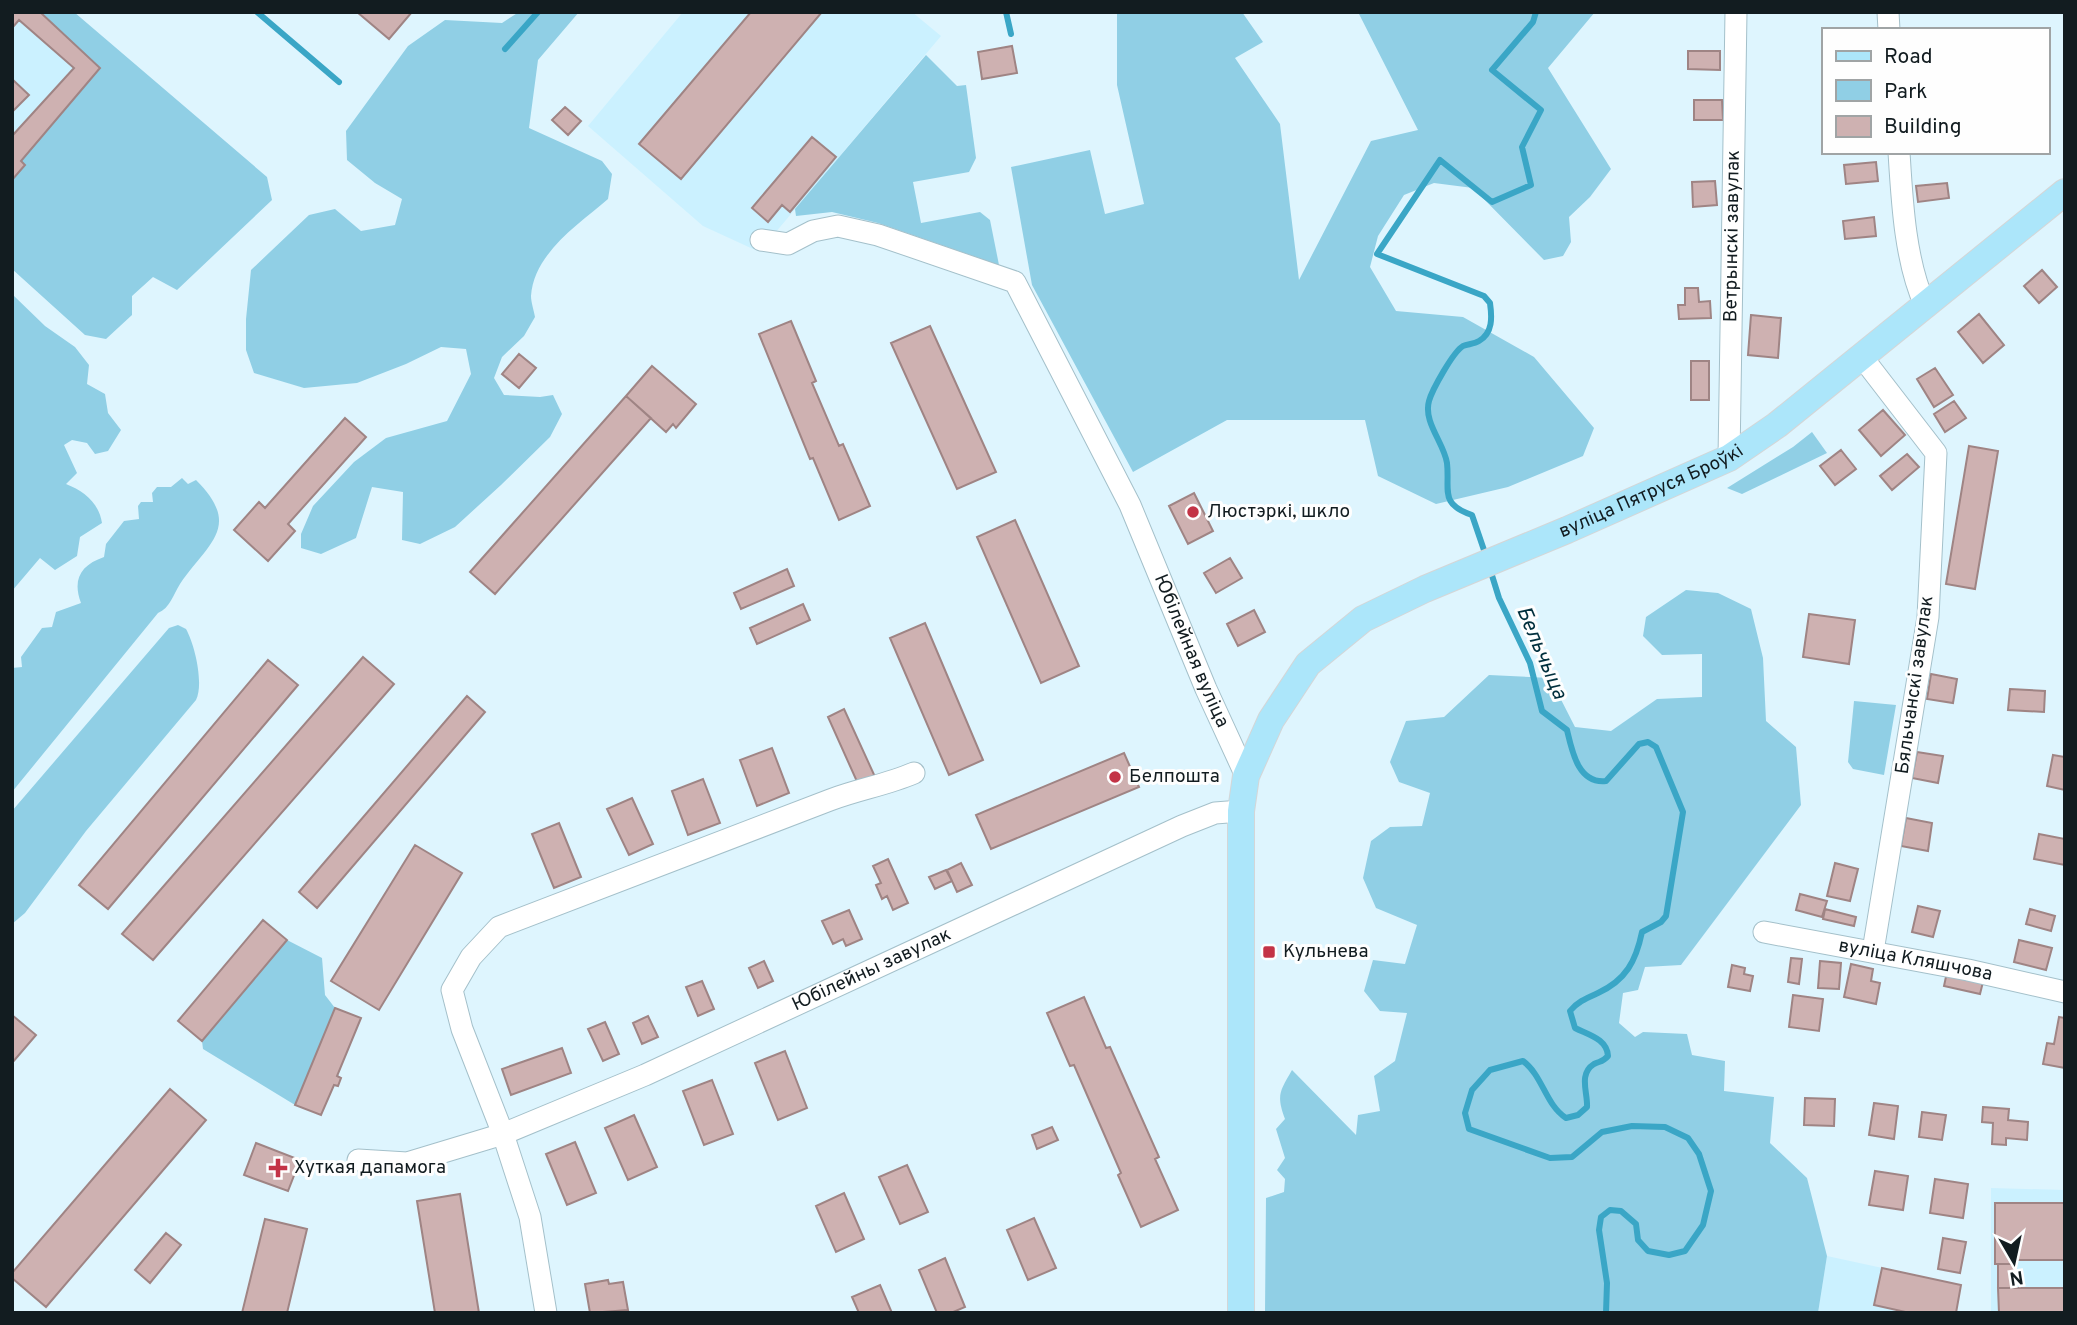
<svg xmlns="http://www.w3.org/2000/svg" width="2077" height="1325" font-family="Overpass,sans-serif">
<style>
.built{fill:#cbf1ff}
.green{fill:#90cfe5}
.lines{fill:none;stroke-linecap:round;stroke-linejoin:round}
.stream{stroke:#3aa6c6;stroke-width:6}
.building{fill:#ceb1b1;stroke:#9f8484;stroke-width:2}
.minor-casing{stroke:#a4c0ca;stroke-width:23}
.major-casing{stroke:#d4d6d7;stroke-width:28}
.minor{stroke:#fff;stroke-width:21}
.major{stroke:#ace6fa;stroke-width:26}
.poi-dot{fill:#c33346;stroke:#fefefe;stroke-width:2.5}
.labels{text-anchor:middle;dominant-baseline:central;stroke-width:6;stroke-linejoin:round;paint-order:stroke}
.street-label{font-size:19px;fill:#121c20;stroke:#fefefe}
.poi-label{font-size:19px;fill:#121c20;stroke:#fefefe;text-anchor:start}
.water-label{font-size:21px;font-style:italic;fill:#002f3d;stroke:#fefefe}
</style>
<rect width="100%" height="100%" fill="#def5fe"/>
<path class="built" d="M12,12L95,63L12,173Z
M683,12H912L941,36L775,233L768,247L753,249L703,226L588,126Z
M1991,1188L2065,1190V1313H1991Z
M1827,1256L1961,1285L1956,1313H1818Z"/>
<path class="green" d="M36,12H74L267,177L272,200L177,290L153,277L132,296V315L106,339L85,335L12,269V173L94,63Z
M519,12H579L538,60L529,128L602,161L612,174L608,199C579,224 534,253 531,296C531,302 534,311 535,317L524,336L502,357L494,378L504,395L540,397L553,395L562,414L550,437L501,485L455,527L420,544L402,540L403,492L372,487L356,538L321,554L301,548V534L313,506L354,462L386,438L447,421L471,374L466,349L441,347L406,364L357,383L304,388L254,373L246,350V319L251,270L309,215L335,209L361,231L395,225L402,199L375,183L347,160L346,131L408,46L445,20L502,23Z
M1117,12H1242L1263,42L1235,58L1280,124L1299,280L1371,141L1418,130L1358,12H1595L1548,68L1611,169L1590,197L1569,217L1571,242L1563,256L1544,260L1473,188L1434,183L1404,195L1378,236L1370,267L1396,311L1463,317L1534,357L1594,428L1583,456L1508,487L1436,504L1378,476L1365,420H1227L1133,472L1032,285L1011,167L1090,150L1105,214L1144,204L1117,85Z
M926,55L957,86L966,85L976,158L969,172L913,182L921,223L980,212L990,220L999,265L878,223L832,212L796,216L795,209Z
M12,294L45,326L75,347L89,365L87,384L105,394L108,413L121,430L108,451L95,454L87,443L72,440L64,445L77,473L66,484C84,491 99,503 102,523L80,537L77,556L55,570L40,558L12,591Z
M1812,432L1827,453L1742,494L1727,488L1793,447Z
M182,478L188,484L196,480C243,527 208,543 180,584C173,595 170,608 158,613L12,792V668L22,667L21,657L42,628L52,627L56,612L81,603C72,579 81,565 104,557L106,544L124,521L139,519L138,506L141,502H153L152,493L157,487H171Z
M1686,590L1718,593L1751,609L1763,658L1766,721L1796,747L1801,805L1681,965L1645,967L1638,990L1623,993L1619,1023L1635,1037L1643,1032L1687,1034L1692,1055L1725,1061L1724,1091L1774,1097L1770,1143L1807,1178L1827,1256L1818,1313H1265L1266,1198L1284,1192L1285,1179L1277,1170L1285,1158L1276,1129L1285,1119C1276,1095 1280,1091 1292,1070L1356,1135L1358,1115L1380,1111L1374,1076L1395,1061L1407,1013L1380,1011L1364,991L1373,960L1405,964L1417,925L1376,908L1363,878L1371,841L1390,827L1422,826L1430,793L1399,782L1390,762L1406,721L1444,717L1489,675L1550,678L1575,727L1611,731L1657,699L1702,697V654L1662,655L1643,636L1646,617Z
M178,625L186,629C195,645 204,684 196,700L86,831L25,913L12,924V811L169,628Z
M1854,701L1896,705L1884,775L1853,769L1848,762Z
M287,940L322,958L325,995L335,1008L295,1105L203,1049L202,1041Z"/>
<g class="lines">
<path class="stream" d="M257,12L339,82
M1006,12L1011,34
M505,49L538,12
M1486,556L1472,515C1439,504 1450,490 1447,463C1444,443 1423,422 1429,401C1432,390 1453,352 1463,346C1468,344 1474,344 1479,341C1493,333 1492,317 1490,303L1484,296L1377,254L1440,160L1492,202L1531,185L1522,147L1541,110L1492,70L1533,22L1536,12
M1490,569L1499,598L1530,663L1542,711L1567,730C1572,751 1578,784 1606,781L1639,744L1648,742L1656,747L1683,812L1666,916L1661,922L1642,932C1636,961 1626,980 1598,993C1587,998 1577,1002 1570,1011L1575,1028C1589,1035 1607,1039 1608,1056C1603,1062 1600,1061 1594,1064C1578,1074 1588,1093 1587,1107L1578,1115L1566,1118C1545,1104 1543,1076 1523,1061L1490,1070L1472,1090L1465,1113L1469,1129L1550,1158L1572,1157L1602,1132L1632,1126L1665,1127L1688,1138L1699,1154L1711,1191L1703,1225L1685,1251L1669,1255L1648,1251L1638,1240L1636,1224L1621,1211L1610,1210L1601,1217L1599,1230L1607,1283L1606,1313"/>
</g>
<path class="building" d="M12,12H40L100,68L21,161L25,165L12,180V136L74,68L19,20L12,28Z
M357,12H412L389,39Z
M751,12H822L681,179L639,144Z
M1012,46L1017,73L982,79L978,52Z
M1688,51H1720V70L1688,69Z
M12,79L29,95L12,112Z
M1694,100H1722L1723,120H1694Z
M565,107L581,121L568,135L552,120Z
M812,137L836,157L790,212L782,205L768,222L752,208Z
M1876,162L1878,181L1846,184L1844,165Z
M1715,181L1717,205L1693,207L1692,182Z
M1947,183L1949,198L1918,202L1916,186Z
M1874,217L1876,236L1845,239L1843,221Z
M2042,270L2057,287L2039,303L2024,286Z
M1685,288H1698L1699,302L1710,301L1711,318L1679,319L1678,305H1685Z
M1979,314L2004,345L1983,363L1958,332Z
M1751,315L1781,318L1778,358L1748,355Z
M791,321L816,381L812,383L839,446L843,444L870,506L839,520L813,458L810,459L759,334Z
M930,326L996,472L957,489L891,343Z
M519,354L536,368L519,388L502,374Z
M1691,361H1709V400H1691Z
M652,366L696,404L676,428L673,424L666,432L626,396Z
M1935,368L1953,395L1934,407L1917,379Z
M626,396L651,418L495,594L470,572Z
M1954,401L1966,418L1945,432L1934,414Z
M1883,410L1905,435L1881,456L1859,430Z
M345,418L366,437L288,524L295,531L268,561L234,530L259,502L265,508Z
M1969,446L1998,451L1975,589L1946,584Z
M1841,450L1856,469L1835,485L1820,466Z
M1907,454L1919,467L1892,490L1880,476Z
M1194,493L1213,531L1188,544L1169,506Z
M1015,520L1079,666L1041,683L977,537Z
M1230,558L1242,578L1216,593L1204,573Z
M787,569L794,586L741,609L734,593Z
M803,604L810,620L757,644L750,628Z
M1254,610L1265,632L1238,646L1227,624Z
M1809,614L1855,620L1849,664L1803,657Z
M925,623L983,760L949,775L890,638Z
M363,657L394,684L153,960L122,934Z
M268,660L298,685L108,909L79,885Z
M1931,674L1957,679L1953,703L1927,699Z
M2010,689L2045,691L2044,712L2008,710Z
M467,696L485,712L317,908L299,892Z
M844,709L876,779L859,786L828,717Z
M772,748L789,793L757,806L740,760Z
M1917,752L1943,756L1938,783L1912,778Z
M1124,753L1139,787L991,849L976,815Z
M2053,755L2065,757V790L2047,786Z
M703,779L720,823L688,835L672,791Z
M632,798L653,844L629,855L607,809Z
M1906,818L1932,823L1928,851L1901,846Z
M559,823L581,877L554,888L532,834Z
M2039,834L2065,839V865L2034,859Z
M415,845L462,873L379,1010L331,981Z
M888,859L908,903L893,910L887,896L882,899L876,885L881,883L873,866Z
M961,863L972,885L957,892L947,870Z
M1835,863L1858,869L1850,901L1827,896Z
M946,870L952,881L935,889L929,877Z
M1800,894L1827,901L1822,917L1796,910Z
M1918,906L1940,911L1933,937L1912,932Z
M1825,909L1856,917L1854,926L1823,919Z
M2030,909L2055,916L2051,931L2026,924Z
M849,910L862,939L846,946L843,939L833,944L822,921Z
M263,920L287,940L202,1041L178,1021Z
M2019,940L2052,948L2046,970L2014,962Z
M1791,958L1802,959L1799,984L1788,982Z
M764,961L773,981L758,988L749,968Z
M1820,961L1841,963L1839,989L1818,988Z
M1851,964L1873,969L1871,981L1880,983L1876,1004L1844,997Z
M1732,965L1745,968L1744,974L1753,976L1750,991L1728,987Z
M1947,972L1983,982L1980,994L1944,986Z
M702,981L714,1009L698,1016L686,987Z
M1793,995L1823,999L1819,1031L1789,1027Z
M1084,997L1106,1048L1110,1047L1159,1157L1155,1159L1178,1210L1141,1227L1118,1175L1121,1173L1074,1065L1070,1066L1047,1013Z
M335,1008L361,1018L337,1076L341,1078L338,1086L334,1085L321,1115L295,1105Z
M12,1015L36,1035L12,1063Z
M648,1016L658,1037L642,1044L633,1023Z
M2059,1017L2065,1018V1068L2043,1064L2047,1043L2054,1044Z
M605,1022L619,1054L603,1061L588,1029Z
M562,1048L571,1073L511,1095L502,1069Z
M785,1051L807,1108L778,1120L755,1063Z
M712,1080L733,1134L704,1145L683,1091Z
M170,1089L206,1120L46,1307L12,1278V1273Z
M1805,1098L1835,1099L1834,1126L1804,1125Z
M1874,1103L1898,1106L1894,1139L1869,1135Z
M1983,1107L2009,1109L2008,1120L2028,1122L2027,1140L2006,1138V1145L1992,1144L1993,1123L1982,1122Z
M1922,1112L1946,1115L1942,1140L1919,1137Z
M634,1115L657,1167L628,1180L605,1128Z
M1052,1127L1058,1140L1037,1149L1032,1135Z
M575,1142L596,1193L567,1205L546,1154Z
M256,1143L300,1160L288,1191L244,1175Z
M907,1165L928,1212L900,1224L879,1177Z
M1875,1171L1908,1176L1903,1210L1869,1205Z
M1935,1179L1968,1184L1963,1218L1930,1213Z
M844,1193L864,1239L836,1252L816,1206Z
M460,1194L479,1313H435L417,1201Z
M1995,1203H2065V1260H2015V1264H1995Z
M1034,1218L1056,1268L1028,1280L1007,1230Z
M265,1219L307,1229L287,1313H242Z
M166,1233L181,1245L150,1283L135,1270Z
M1943,1238L1966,1242L1960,1273L1938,1269Z
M945,1258L965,1307L951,1313H937L919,1270Z
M1998,1264H2015V1288H1998Z
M1882,1268L1961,1285L1956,1313H1910L1874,1305Z
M608,1280L609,1284L623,1282L628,1310L590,1313L585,1284Z
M880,1285L892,1313H859L852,1297Z
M1998,1288H2065V1313H1999Z"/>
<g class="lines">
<defs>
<g id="minor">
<path d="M1888,12L1889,30"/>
<path d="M1899,152C1902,201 1905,261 1925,305"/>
<path id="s1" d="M761,240L788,244L813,231L838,226L878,235L1015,282L1130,505L1206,689L1246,776"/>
<path d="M1862,357L1936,453L1928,617L1873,951"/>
<path id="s2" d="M1729,458L1736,12"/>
<path id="s3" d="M1764,932L1968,970L2065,992"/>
<path id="s4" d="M358,1160L407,1163L503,1134L645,1075L1182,826L1215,813L1241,811"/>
<path d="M546,1313L530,1217L503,1134L462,1029L452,990L471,957L499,927L830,800C859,789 886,785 914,773"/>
</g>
<g id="major">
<path id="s5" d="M1241,1313V811L1246,776L1271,720L1308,664L1363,619L1425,589L1567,530L1729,458L1777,425L2065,192"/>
</g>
</defs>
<use href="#minor" class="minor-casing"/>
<use href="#major" class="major-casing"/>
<use href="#minor" class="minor"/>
<use href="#major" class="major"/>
</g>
<g class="poi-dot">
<circle cx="1193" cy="512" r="7"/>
<circle cx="1115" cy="777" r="7"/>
<rect x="1262" y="945" width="14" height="14" rx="3.5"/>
<path d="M274.5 1157.5h7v7h7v7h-7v7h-7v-7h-7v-7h7z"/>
</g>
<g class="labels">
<g class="street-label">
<text stroke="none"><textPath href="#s2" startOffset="222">Ветрынскі завулак</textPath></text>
<text stroke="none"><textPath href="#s5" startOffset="1052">вуліца Пятруся Броўкі</textPath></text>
<text stroke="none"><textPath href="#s1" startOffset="676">Юбілейная вуліца</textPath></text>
<text transform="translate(1915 685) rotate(-82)">Бяльчанскі завулак</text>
<text stroke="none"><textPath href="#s3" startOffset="154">вуліца Кляшчова</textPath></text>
<text stroke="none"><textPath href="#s4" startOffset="553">Юбілейны завулак</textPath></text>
</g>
<g class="poi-label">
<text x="1207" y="512">Люстэркі, шкло</text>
<text x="1129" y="777">Белпошта</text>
<text x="1283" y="952">Кульнева</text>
<text x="294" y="1168">Хуткая дапамога</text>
</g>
<g class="water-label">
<text transform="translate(1541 653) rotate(67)">Бельчыца</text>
</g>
</g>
<rect width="2077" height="1325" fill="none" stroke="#121c20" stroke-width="28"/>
<rect x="1822" y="28" width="228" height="126" fill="#fefefe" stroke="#a0a4a5" stroke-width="2"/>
<rect x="1836" y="51" width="35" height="10" fill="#ace6fa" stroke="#a0a4a5" stroke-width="2"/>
<text x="1884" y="63" font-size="21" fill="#121c20">Road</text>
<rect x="1836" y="80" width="35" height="21" fill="#90cfe5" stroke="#a0a4a5" stroke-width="2"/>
<text x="1884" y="98" font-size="21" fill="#121c20">Park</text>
<rect x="1836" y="116" width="35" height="21" fill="#ceb1b1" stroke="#a0a4a5" stroke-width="2"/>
<text x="1884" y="133" font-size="21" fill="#121c20">Building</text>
<g transform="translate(2014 1262) rotate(171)" stroke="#fefefe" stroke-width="5" paint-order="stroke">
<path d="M0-5L12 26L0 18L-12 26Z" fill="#121c20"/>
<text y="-10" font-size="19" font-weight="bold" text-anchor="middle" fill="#121c20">N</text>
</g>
</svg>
